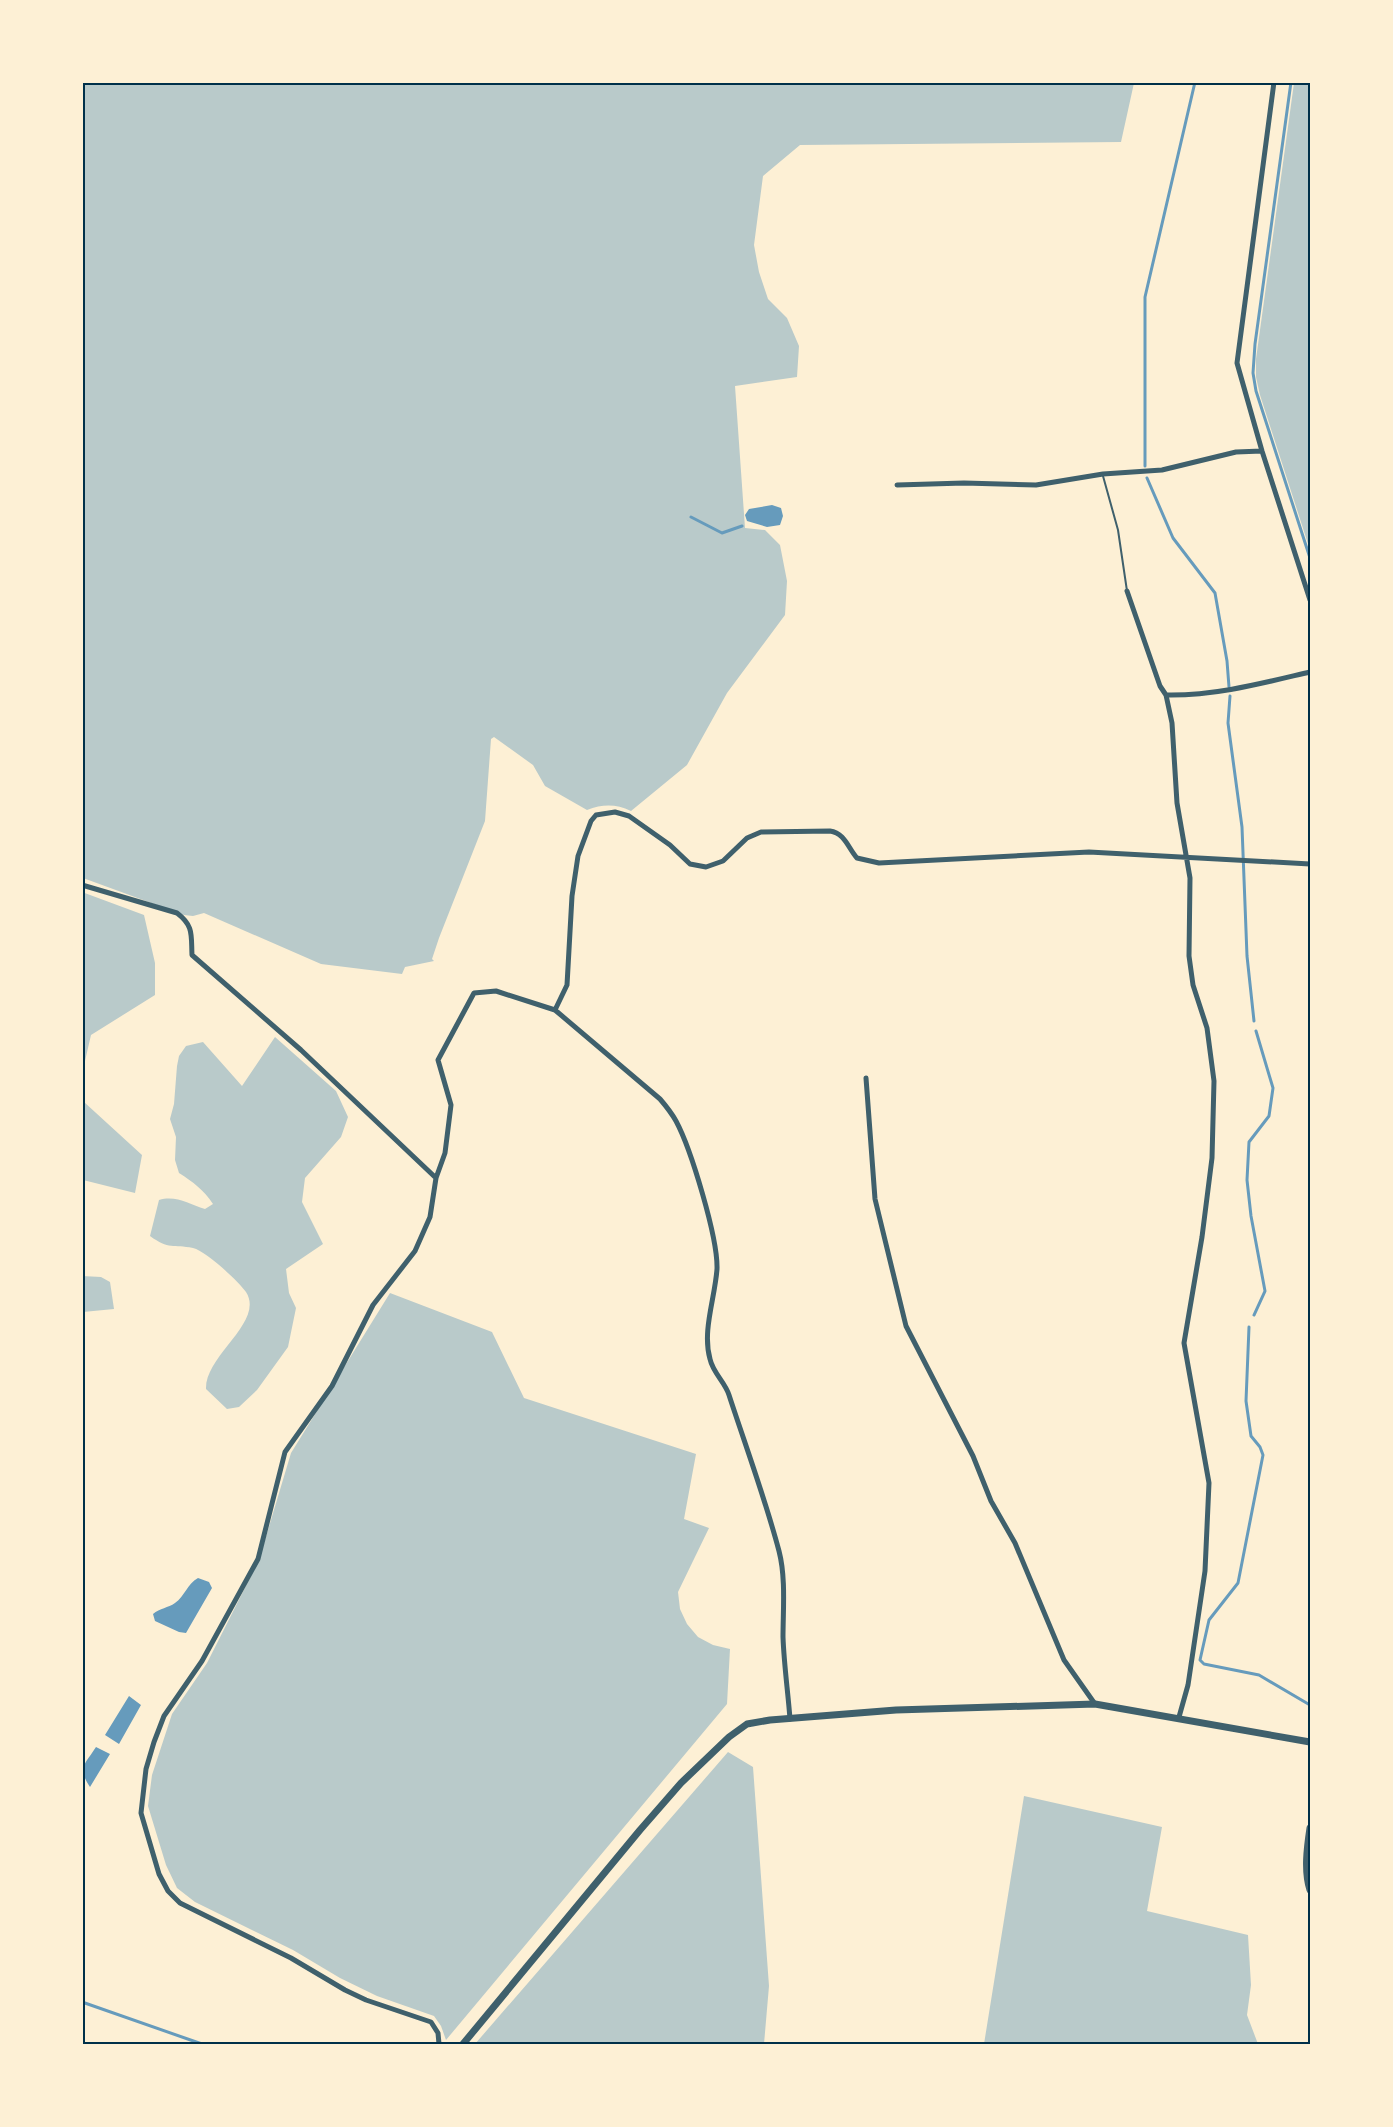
<svg xmlns="http://www.w3.org/2000/svg" width="1393" height="2127" font-family="'Open Sans',sans-serif">
<style>
.green{fill:#b9caca}
.water{fill:#669bbc}
.lines{fill:none;stroke-linecap:round;stroke-linejoin:round}
.stream{stroke:#669bbc;stroke-width:3}
.service{stroke:#3f606c;stroke-width:2}
.minor{stroke:#3f606c;stroke-width:5}
.tertiary{stroke:#3f606c;stroke-width:7}
.neatline{fill:none;stroke:#003049;stroke-width:2}
</style>
<rect width="100%" height="100%" fill="#fdf0d5"/>
<path class="green" d="M82,83H1134L1121,142L800,145L763,176L754,245L759,272L768,299L787,318L799,346L797,377L735,386L745,528L765,530L780,545L787,581L785,615L727,693L687,765L631,811C616,804 603,804 587,810L545,786L533,765L494,737L491,739L485,821L439,938L432,959L434,961L405,967L402,974L321,964L204,913L193,916L184,915L83,878Z
M1294,83H1310V550L1260,395L1256,377V359Z
M82,892L144,915L155,963V995L91,1035L85,1061L84,1102L142,1155L135,1193L83,1180Z
M275,1037L336,1091L348,1117L341,1137L305,1178L302,1202L323,1244L286,1269L289,1293L296,1308L288,1347L257,1390L239,1407L227,1409L206,1389C205,1355 265,1322 246,1292C238,1281 206,1251 193,1248C173,1244 169,1250 150,1236L159,1200C176,1195 189,1204 205,1209L213,1204C204,1190 193,1182 179,1173L175,1160L176,1137L170,1119L174,1104L177,1066L179,1056L186,1046L203,1042L242,1086Z
M82,1276L101,1277L110,1282L114,1309L83,1312Z
M390,1293L492,1332L524,1398L696,1454L684,1519L709,1528L678,1592L680,1609L687,1624L698,1637L713,1645L730,1649L727,1704L446,2040L441,2026L434,2016L377,1996L340,1978L293,1950L195,1902L177,1888L166,1865L148,1806L152,1775L172,1714L207,1663L259,1560L291,1453Z
M728,1752L753,1767L769,1986L764,2044H475Z
M1024,1796L1162,1827L1147,1911L1248,1935L1251,1985L1247,2015L1258,2044H984Z"/>
<path class="water" d="M772,505L781,508L783,516L780,525L767,527L747,521L745,515L749,509Z
M198,1578L209,1582L212,1588L186,1633L179,1632L155,1621L153,1614C160,1608 168,1608 175,1603C185,1596 187,1584 198,1578Z
M129,1696L141,1705L119,1744L105,1735Z
M96,1747L110,1754L90,1787C77,1767 84,1766 96,1747Z"/>
<g class="lines">
<path class="stream" d="M1291,82L1255,344L1253,373L1256,391L1310,558
M1145,466V297L1195,82
M1147,478L1173,538L1215,593L1227,661L1229,687
M691,517L722,533L742,526
M1230,696L1228,723L1242,827L1247,956L1254,1021
M1254,1315L1265,1291L1251,1216L1247,1180L1249,1142L1269,1116L1273,1088L1256,1031
M1249,1327L1246,1401L1251,1436L1260,1447L1263,1455L1238,1583L1209,1620L1200,1660L1204,1664L1259,1675L1310,1705
M82,2002L202,2044"/>
<path class="service" d="M1103,476L1118,530L1127,591"/>
<path class="minor" d="M1274,82L1237,363L1262,451L1310,600
M897,485L964,483L1036,485L1103,474L1162,470L1236,452L1262,451
M1127,591L1160,686L1166,695L1172,723L1177,803L1190,878L1189,956L1193,985L1207,1028L1214,1081L1212,1158L1202,1237L1184,1343L1209,1483L1205,1571L1188,1685L1179,1717
M1166,695C1215,696 1263,683 1310,672
M82,885L177,913C194,926 191,935 192,955L301,1050L436,1178
M555,1010L567,985L572,896L578,856L591,821L596,815L615,812L629,816L670,845L690,864L706,867L723,861L747,838L761,832L830,831C845,833 848,848 857,858L879,863L1089,852L1310,864
M866,1078L875,1199L906,1326L973,1456L991,1501L1015,1543L1064,1660L1095,1704
M439,2044L438,2033L431,2022L366,2000L345,1990L291,1958L180,1903L168,1891L159,1874L141,1813L146,1769L154,1742L164,1716L202,1661L258,1559L285,1452L332,1386L373,1305L415,1251L430,1217L436,1178L445,1153L451,1105L438,1060L474,993L496,991L555,1010L660,1099C666,1106 671,1112 676,1121C691,1149 718,1238 717,1269C715,1298 702,1331 710,1359C713,1373 725,1382 729,1395C746,1447 765,1498 779,1551C786,1578 783,1610 783,1637C784,1665 788,1692 790,1719"/>
<path class="tertiary" d="M1310,1828C1307,1848 1304,1871 1310,1890
M463,2044L640,1830L681,1783L729,1737L747,1724L770,1720L896,1710L1095,1704L1310,1742"/>
</g>
<rect width="1393" height="2127" fill="none" stroke="#fdf0d5" stroke-width="168"/>
<rect x="84" y="84" width="1225" height="1959" class="neatline"/>
</svg>
